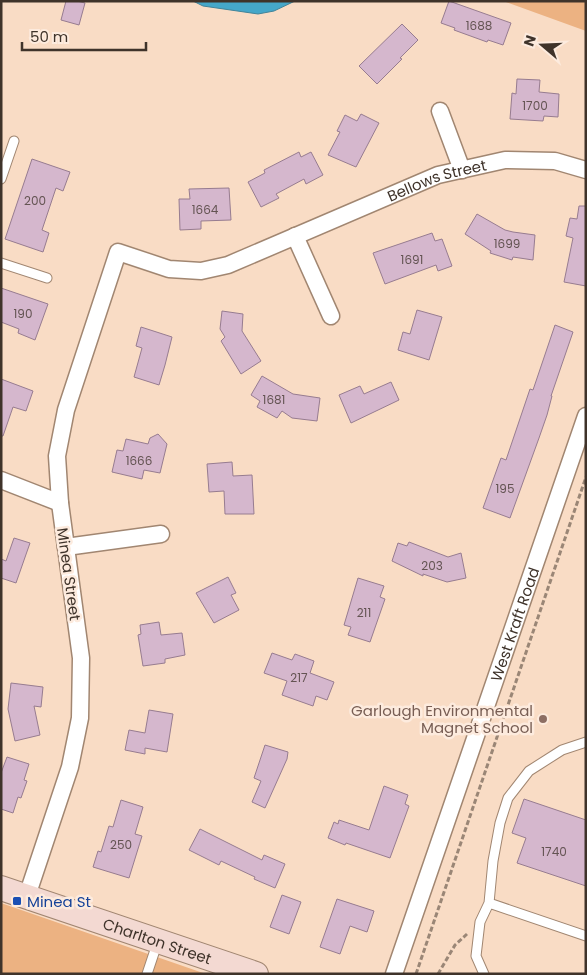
<svg xmlns="http://www.w3.org/2000/svg" width="587" height="975" font-family="Poppins,sans-serif">
<style>
.green{fill:#ecb282}
.water{fill:#45a7c9;stroke:#438499}
.building{fill:#d5b7cd;stroke:#977c90}
.lines{fill:none;stroke-linecap:round;stroke-linejoin:round}
.lane-casing{stroke:#a18671;stroke-width:11}
.street-casing{stroke:#a18671;stroke-width:19}
.secondary-casing{stroke:#a18671;stroke-width:26}
.path{stroke:#9a8676;stroke-width:3;stroke-dasharray:5 2.5;stroke-linecap:butt}
.lane{stroke:#fff;stroke-width:9}
.street{stroke:#fff;stroke-width:16}
.secondary{stroke:#f3d9d2;stroke-width:24}
.education-dot{fill:#8d6e63;stroke:#fdebde;stroke-width:2}
.transit-dot{fill:#1a4fb4;stroke:#fdebde;stroke-width:2}
.labels{text-anchor:middle;dominant-baseline:central;stroke-width:5;stroke-linejoin:round;paint-order:stroke}
.number-label{font-size:12px;fill:#645453}
.street-label{font-size:15px;fill:#3f332a;stroke:#fdebde}
.education-label{font-size:15px;fill:#785e54;stroke:#fdebde;text-anchor:end}
.transit-label{font-size:15px;fill:#164399;stroke:#fdebde;text-anchor:start}
</style>
<rect width="100%" height="100%" fill="#f9dcc5"/>
<path class="green" d="M503,1H586V31Z
M1,903L206,974H1Z"/>
<path class="water" d="M193,1H295L274,11L258,14L203,6Z"/>
<path class="building" d="M66,1H77L85,3L79,25L61,20Z
M449,1L511,23L503,45L488,40L487,42L454,30L455,28L441,23Z
M402,24L418,40L400,58L402,59L377,84L359,66Z
M517,79L540,80L539,92L559,94L558,117L544,116L543,121L510,119L512,93L516,94Z
M361,114L379,123L356,167L328,155L340,132L337,131L345,115L357,121Z
M299,152L301,157L311,152L323,175L306,184L304,179L276,194L279,198L261,207L248,182L265,173L264,170Z
M32,159L70,172L63,191L56,188L42,230L49,233L43,252L5,239Z
M229,188L231,220L201,221V229L180,230L179,199H190L189,189Z
M579,206H586V286L564,282L573,238L566,236L570,218L577,219Z
M477,214L505,230L513,232L535,235L533,260L513,257L512,260L490,253L491,251L465,234Z
M432,233L435,241L442,239L452,266L438,271L436,265L385,284L373,253Z
M1,288L48,304L35,340L18,333L19,329L1,322Z
M417,310L442,317L429,360L398,350L403,332L410,334Z
M222,311L243,314L242,331L261,361L241,374L221,341L225,337L220,329Z
M555,325L573,332L551,396H552L547,415L539,438L510,518L483,508L501,458L506,460L530,389L533,390Z
M141,327L172,337L165,365L159,385L134,377L142,348L136,346Z
M262,376L293,394L320,398L317,421L292,418L282,411L277,418L257,407L260,401L251,395Z
M1,379L33,391L26,411L13,407L3,436H1Z
M391,382L399,400L351,423L339,395L360,386L364,394Z
M158,434L167,444L160,473L144,470L142,479L112,472L117,450L123,451L126,439L148,444L150,438Z
M232,462L233,476L252,475L254,514H225L224,491L209,492L207,464Z
M14,538L30,543L16,583L1,578V559L6,561Z
M409,542L448,557L461,553L466,578L447,582L423,574V576L392,561L398,543L407,546Z
M228,577L236,593L231,595L239,610L214,623L196,593Z
M358,578L384,586L380,597L385,599L370,642L348,635L351,627L344,625Z
M159,622L161,635L182,633L185,655L165,659V663L143,666L138,635L141,634L140,625Z
M272,653L292,660L295,654L314,661L310,673L334,682L327,700L316,696L313,706L282,695L287,681L264,673Z
M11,683L43,687L41,707L34,706L40,735L15,741L8,709Z
M149,710L173,714L167,752L145,748V754L125,750L129,730L145,733Z
M265,745L288,752L287,759L265,808L252,802L261,781L254,778Z
M7,757L29,764L24,780L27,781L21,798L18,797L13,813L1,809V773Z
M384,786L408,795L405,804L409,806L390,858L346,843L345,845L328,838L334,822L338,824L339,820L369,830Z
M524,799L586,820V886L517,863L526,838L512,833Z
M121,800L143,807L135,834L142,836L129,878L93,867L98,851L101,852L109,826L113,827Z
M200,829L262,860L264,855L285,864L275,888L254,879L255,877L221,861L219,865L189,850Z
M282,895L301,902L289,934L270,927Z
M337,899L374,911L367,932L350,926L340,954L320,947Z"/>
<g class="lines">
<defs>
<path id="lane" d="M1,179L14,141
M1,263L47,278
M489,903L493,861L500,823L508,798L529,771L562,750L586,742
M147,974L158,941
M484,974L476,956L480,922L489,903L586,936"/>
<g id="street">
<path d="M440,111L462,170"/>
<path d="M295,236L331,316"/>
<path d="M1,480L60,503"/>
<path d="M66,547L161,534"/>
<path id="s1" d="M27,896L70,767L80,718L81,658L60,503L57,456L66,410L118,252L169,269L201,271L228,265L438,175L505,160L555,161L586,170"/>
<path id="s2" d="M394,974L586,416"/>
</g>
<g id="secondary">
<path id="s3" d="M1,888L256,974"/>
</g>
</defs>
<use href="#lane" class="lane-casing"/>
<use href="#street" class="street-casing"/>
<use href="#secondary" class="secondary-casing"/>
<path class="path" d="M416,974L586,477
M438,974L455,945L467,934"/>
<use href="#lane" class="lane"/>
<use href="#street" class="street"/>
<use href="#secondary" class="secondary"/>
</g>
<circle class="education-dot" cx="543" cy="719" r="5"/>
<rect class="transit-dot" x="12" y="896" width="10" height="10" rx="2.5"/>
<g class="labels">
<g class="number-label">
<text x="479" y="25">1688</text>
<text x="535" y="105">1700</text>
<text x="35" y="200">200</text>
<text x="205" y="209">1664</text>
<text x="507" y="243">1699</text>
<text x="412" y="259">1691</text>
<text x="23" y="313">190</text>
<text x="274" y="399">1681</text>
<text x="139" y="460">1666</text>
<text x="505" y="488">195</text>
<text x="432" y="565">203</text>
<text x="364" y="612">211</text>
<text x="299" y="677">217</text>
<text x="121" y="844">250</text>
<text x="554" y="851">1740</text>
</g>
<g class="street-label">
<text stroke="none"><textPath href="#s1" startOffset="1002">Bellows Street</textPath></text>
<text transform="translate(69 574) rotate(82)">Minea Street</text>
<text stroke="none"><textPath href="#s2" startOffset="370">West Kraft Road</textPath></text>
<text stroke="none"><textPath href="#s3" startOffset="165">Charlton Street</textPath></text>
</g>
<g class="education-label">
<text x="533" y="710">Garlough Environmental<tspan x="533" dy="17">Magnet School</tspan></text>
</g>
<g class="transit-label">
<text x="27" y="901">Minea St</text>
</g>
</g>
<rect width="587" height="975" fill="none" stroke="#3f332a" stroke-width="5"/>
<g transform="translate(542 45) rotate(289)" stroke="#fdebde" stroke-width="4" paint-order="stroke">
<path d="M0-4L9 19L0 12L-9 19Z" fill="#3f332a"/>
<text y="-8" font-size="14" font-weight="bold" text-anchor="middle" fill="#3f332a">N</text>
</g>
<path d="M22 42v8h124v-8" fill="none" stroke="#3f332a" stroke-width="2.5"/>
<text x="30" y="42" font-size="15" fill="#3f332a" stroke="#fdebde" stroke-width="4" paint-order="stroke">50 m</text>
</svg>
